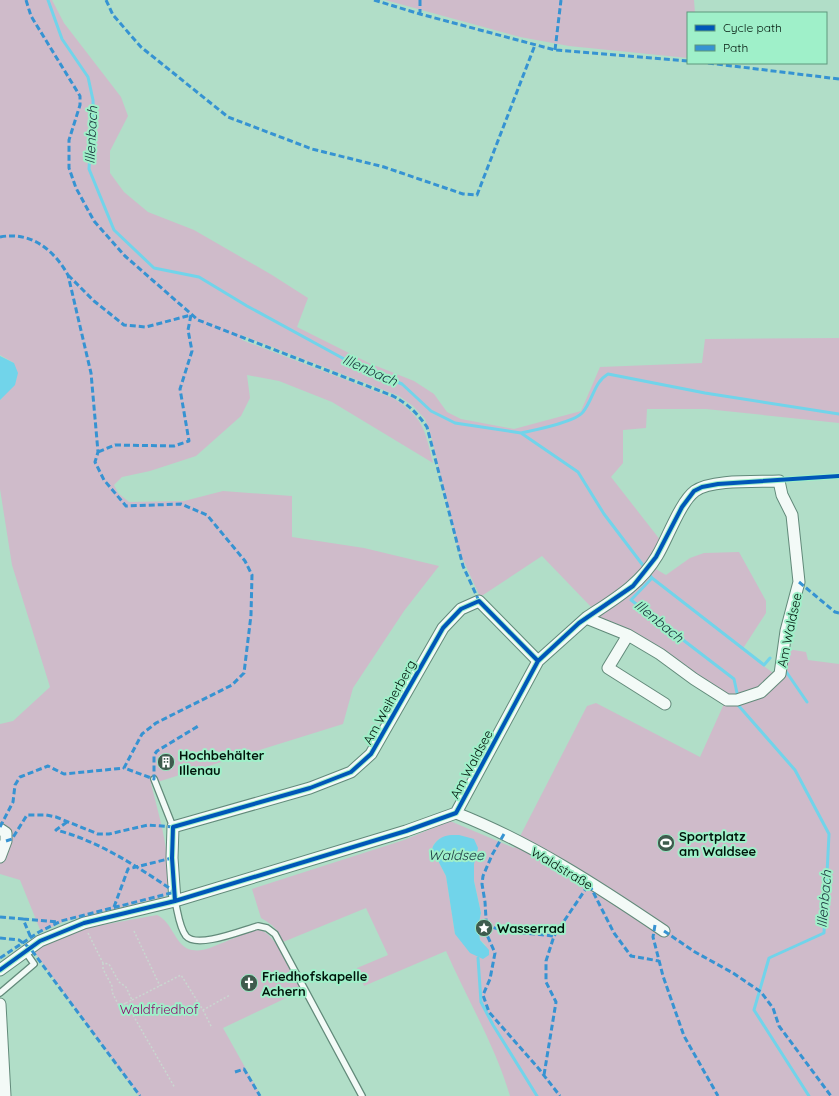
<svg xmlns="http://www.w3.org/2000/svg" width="839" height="1096" font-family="Quicksand,sans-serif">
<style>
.green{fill:#cfbbca;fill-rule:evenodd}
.water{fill:#71d4ea}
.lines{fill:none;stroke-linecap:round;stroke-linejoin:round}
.stream{stroke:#71d4ea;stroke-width:3}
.lane-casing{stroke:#628a7a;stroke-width:8}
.street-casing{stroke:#628a7a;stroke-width:13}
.path{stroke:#c9d7d0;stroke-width:1.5;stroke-dasharray:2 2;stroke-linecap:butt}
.lane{stroke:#f3faf7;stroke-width:5.5}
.street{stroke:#f3faf7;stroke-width:11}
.quiet{stroke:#3693d2;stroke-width:3;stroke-dasharray:6 3;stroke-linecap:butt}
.cycleway-casing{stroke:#9ff0c9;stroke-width:6}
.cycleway{stroke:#0057b8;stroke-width:4}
.labels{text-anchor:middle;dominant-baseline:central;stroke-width:4;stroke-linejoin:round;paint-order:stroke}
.street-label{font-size:13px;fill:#00150b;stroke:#9ff0c9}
.poi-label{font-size:13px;font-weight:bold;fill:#00150b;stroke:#9ff0c9;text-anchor:start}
.park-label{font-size:13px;fill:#8e086b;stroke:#9ff0c9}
.water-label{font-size:14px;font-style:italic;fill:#19343d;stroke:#9ff0c9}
</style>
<rect width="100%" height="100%" fill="#b1dec8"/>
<path class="green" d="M0,0H52L64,23L121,97L128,116L110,151V173L124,192L148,212L194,230L272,275L308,298L297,327L369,363L414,381L434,394L447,412L461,419L514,429L581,411L600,367L702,363L705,339L839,338V423L706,409H647L646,428L623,430V463L611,477L661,541L640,577L594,610L542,556L480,597L459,551L430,432L425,419L413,406L399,396L241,335L242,340L393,398C423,417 425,429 433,463L332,402L279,381L247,375L250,398L241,416L196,456L150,471L122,477L114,485L118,493L129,502L184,501L223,491L292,496V537L364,548L439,566L404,611L353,688L343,724L151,784C160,819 172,858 167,894L164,897L65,921L41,932L20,880L0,874V724L13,721L50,687L12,565L0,489V400L2,398L14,363L0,355Z
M385,0H694L695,13H688V58L569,46L520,37Z
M739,552L766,601V613L742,650L776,675L781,648L806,652L808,660L839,664V1096H510C495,1045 467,999 446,951L364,986L357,968L388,955L366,908L283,942C278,929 273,925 261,918L252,889L404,840L450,821L514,848L587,706L596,703L700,757L728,695L593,619L654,568L666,575L690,558L704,553ZM440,838L478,848L474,864V881L481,913L478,927L480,940L487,946L455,934L446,876L432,849L434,844Z
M157,915C173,922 175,947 192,950C203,952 212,947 222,943C231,940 249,930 259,930C275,931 294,977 303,990L223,1028L261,1096H139L33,950L80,929Z"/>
<path class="water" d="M0,356L14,363L18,373L15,385L0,400Z
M451,835H459L474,839L478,848L474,864V881L481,913L478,927L480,940L489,950V955L483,959L470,953L455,934L446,876L432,849C435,840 442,836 451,835Z"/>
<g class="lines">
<path class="stream" d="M48,0L62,39L88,77L93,100L94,140L90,152L89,169L114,230L154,268L199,277L247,306L346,360L402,384L431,411L455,423L521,433L578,472L604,514L645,568
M521,433C534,430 576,422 583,412C593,400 594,382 608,374L705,393L839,414
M648,573L652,578L631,600L734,679L737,693
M652,578L764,665L770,658
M785,670L807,702
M738,705L795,770L829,834L824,933L769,958L754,1010L809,1096
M478,958L481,1002L493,1025L537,1096"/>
<defs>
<path id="lane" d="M154,779L173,827
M175,901C178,912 179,927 186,936C197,949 243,930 258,926L267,928L275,934L362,1096
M0,993L34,964L25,951"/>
<path id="street" d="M628,635L608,668L665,704
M456,813C530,842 599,887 664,931
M0,829L6,833V841L0,857
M175,901L172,858L173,827L310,788L351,772L371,754L443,628L461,609L479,601L538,661
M0,970L40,941L84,923L175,901L406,831L456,813L538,661L586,618C613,600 640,585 657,556C667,540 680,502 695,491C712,479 758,482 779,481L782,495L792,515L799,582L786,631L780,674L761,692L737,700H727L694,679L660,654L628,635L586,618
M0,1004L5,1096"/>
</defs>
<use href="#lane" class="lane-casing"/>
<use href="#street" class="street-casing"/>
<path class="path" d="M134,931L160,986
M88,933L103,963L109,964L119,982L126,987L132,1000L126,1003L175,1088
M103,963V969L112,986V992L119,1006L126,1003
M132,1000L181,975L203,1010L230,995
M203,1010L212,1028"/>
<use href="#lane" class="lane"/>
<use href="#street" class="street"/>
<path class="quiet" d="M26,0L31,16L80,96V105L69,140V168L76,188L94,221L125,256L198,320L393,396C408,404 417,413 427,427L463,566L479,601
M106,0L113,15L141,47L228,117L312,149L384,167L463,194L477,195L535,45
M374,0L420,14L555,50L688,61
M420,0V14
M555,50L561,0
M708,63L839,79
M0,237C31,231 54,250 68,275L91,373L98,452L95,462L104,480L126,506L181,504L207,515L245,561L252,575L251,615L244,673L232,685L156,723L142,734L124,768L154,779V755L157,751L200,725
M68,275L94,301L124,325L146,327L191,315L188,330L192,351L180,389L189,441L174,446L115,445L98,452
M799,582L835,612L839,613
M67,822L56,830C99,841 138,867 175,892
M0,827L13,802L15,785L20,777L48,766L64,774L124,768
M504,834L492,855L483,876L482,884L485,902L487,935L495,953L490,979L483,995L489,1012L539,1069L560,1096
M6,841L12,839L27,815H46L56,817L98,834H109L148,825L173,827
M114,907L128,869L172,858
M0,917L23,919L31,938
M23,919L59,922
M485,925L505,931L554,936
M655,925L653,937L663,976L684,1036L718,1096
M664,931L695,952L733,973L761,992L773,1008L779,1026L831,1096
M0,938L19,940L30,948L140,1096
M0,958L39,932L61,921L175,892
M235,1072L244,1069L260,1096
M544,1075L556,1002L546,982V961L554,936L589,884L614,933L631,956L659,961"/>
<defs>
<path id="cycleway" d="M175,901L172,858L173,827L310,788L351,772L371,754L443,628L461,609L479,601L538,661
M0,970L40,941L84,923L175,901L406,831L456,813L538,661L579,623L633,586L656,557L682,507L694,491L702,487L718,484L839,476"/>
</defs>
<use href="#cycleway" class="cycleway-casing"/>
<use href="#cycleway" class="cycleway"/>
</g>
<defs>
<symbol id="building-disc" viewBox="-11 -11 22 22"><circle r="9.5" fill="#3e5b4d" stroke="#9ff0c9"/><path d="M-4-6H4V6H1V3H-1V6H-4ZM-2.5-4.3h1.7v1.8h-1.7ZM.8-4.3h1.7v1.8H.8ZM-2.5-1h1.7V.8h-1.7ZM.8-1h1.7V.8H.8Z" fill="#fff"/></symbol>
<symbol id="stadium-disc" viewBox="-11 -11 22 22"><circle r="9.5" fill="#3e5b4d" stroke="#9ff0c9"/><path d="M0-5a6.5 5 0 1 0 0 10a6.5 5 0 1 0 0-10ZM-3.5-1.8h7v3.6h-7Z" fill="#fff"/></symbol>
<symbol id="sight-disc" viewBox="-11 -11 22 22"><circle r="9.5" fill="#3e5b4d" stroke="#9ff0c9"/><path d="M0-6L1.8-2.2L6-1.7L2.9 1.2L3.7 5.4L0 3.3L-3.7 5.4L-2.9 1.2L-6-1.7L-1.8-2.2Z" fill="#fff"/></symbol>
<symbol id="church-disc" viewBox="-11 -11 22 22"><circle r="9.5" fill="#3e5b4d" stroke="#9ff0c9"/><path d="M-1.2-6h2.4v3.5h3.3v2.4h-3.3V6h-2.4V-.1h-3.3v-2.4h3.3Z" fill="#fff"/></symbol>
</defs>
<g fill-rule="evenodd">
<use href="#building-disc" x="156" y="752" width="20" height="20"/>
<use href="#stadium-disc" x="656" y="833" width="20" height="20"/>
<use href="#sight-disc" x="474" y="918" width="20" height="20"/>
<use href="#church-disc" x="239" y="973" width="20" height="20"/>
</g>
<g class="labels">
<g class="street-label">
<text transform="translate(789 630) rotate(-78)">Am Waldsee</text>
<text transform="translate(389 702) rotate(-61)">Am Weiherberg</text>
<text transform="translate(471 764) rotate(-62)">Am Waldsee</text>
<text transform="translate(562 868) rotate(31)">Waldstraße</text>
</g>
<g class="poi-label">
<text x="179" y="755">Hochbehälter<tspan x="179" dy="15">Illenau</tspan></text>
<text x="679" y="836">Sportplatz<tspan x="679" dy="15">am Waldsee</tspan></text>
<text x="497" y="928">Wasserrad</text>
<text x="262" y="976">Friedhofskapelle<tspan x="262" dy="15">Achern</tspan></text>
</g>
<g class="park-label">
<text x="159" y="1009">Waldfriedhof</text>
</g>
<g class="water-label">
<text transform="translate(91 135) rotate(-87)">Illenbach</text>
<text transform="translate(370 370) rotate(24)">Illenbach</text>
<text transform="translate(659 621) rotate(39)">Illenbach</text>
<text x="456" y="855">Waldsee</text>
<text transform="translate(824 899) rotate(-85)">Illenbach</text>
</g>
</g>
<rect x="687" y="12" width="140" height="52" fill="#9ff0c9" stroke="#5f987d"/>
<rect x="695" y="25" width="20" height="6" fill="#0057b8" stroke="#5f987d"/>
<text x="723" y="32" font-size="12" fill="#00150b">Cycle path</text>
<rect x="695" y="45" width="20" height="6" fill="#3693d2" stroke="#5f987d"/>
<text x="723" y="52" font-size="12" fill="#00150b">Path</text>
</svg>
